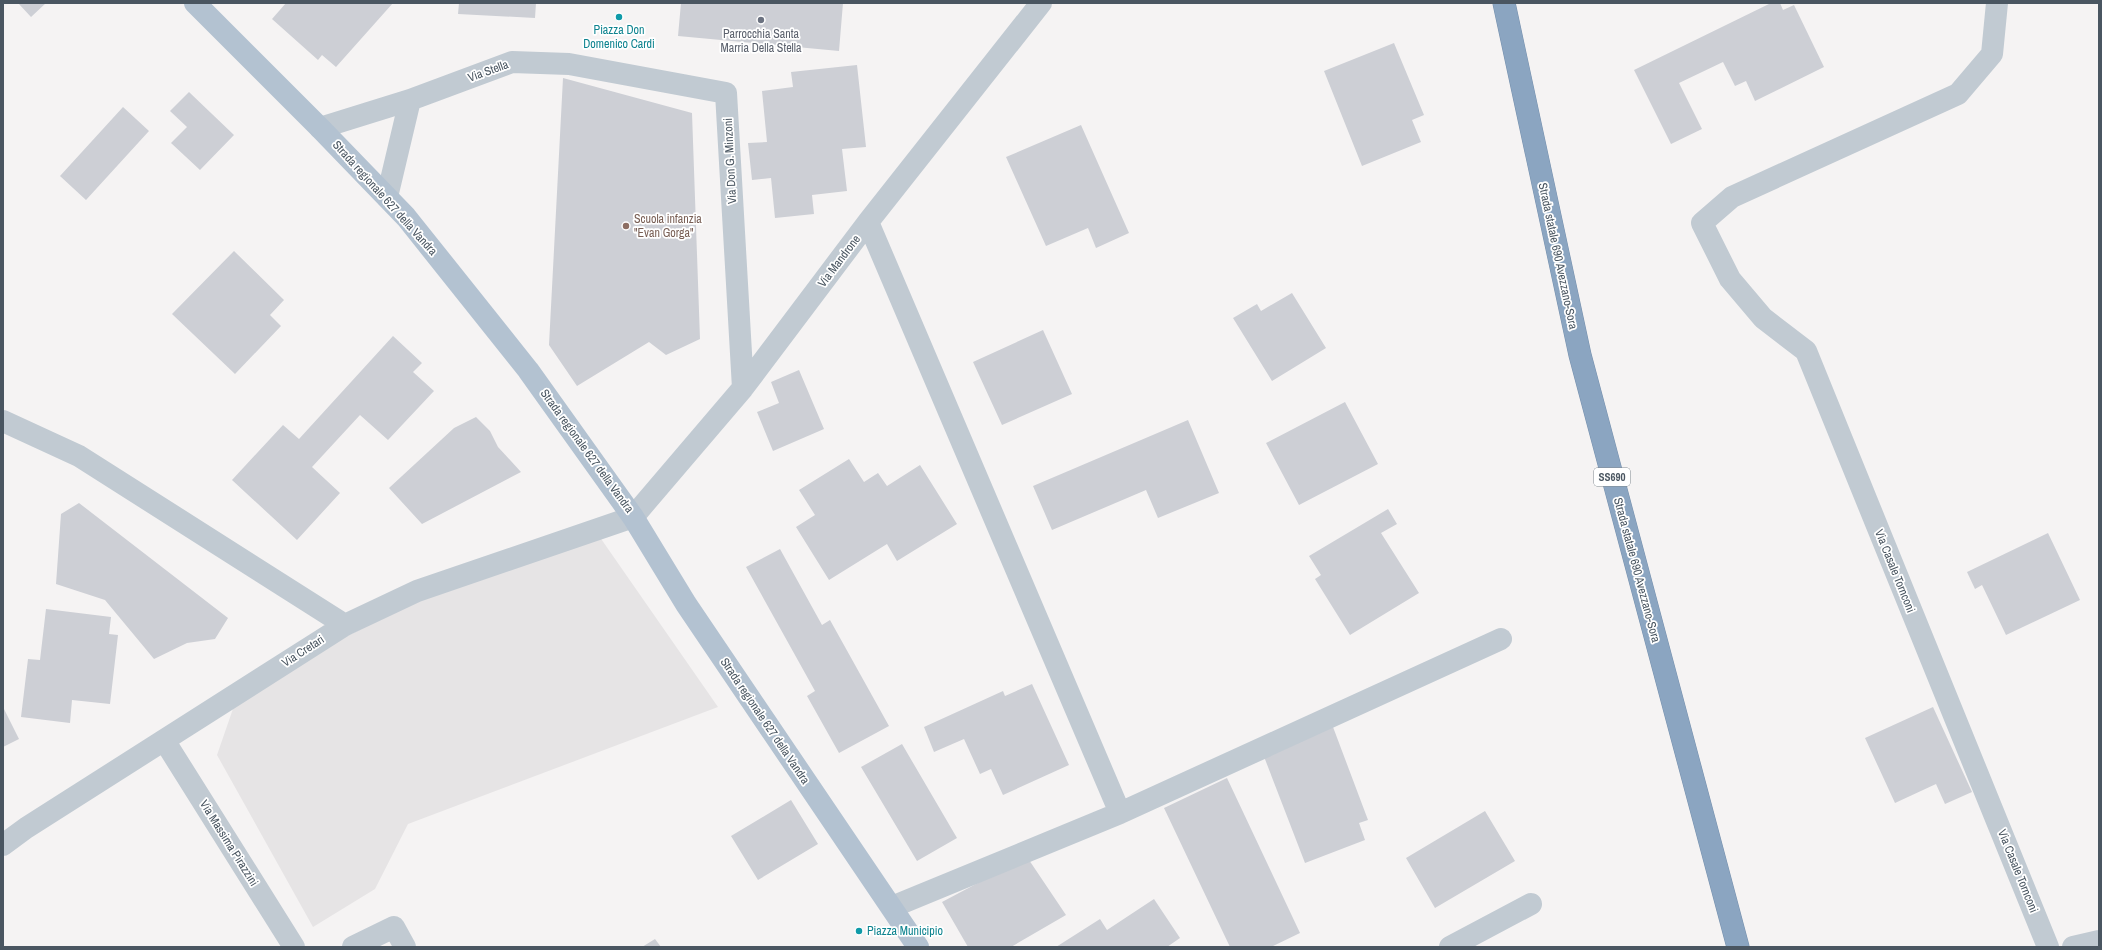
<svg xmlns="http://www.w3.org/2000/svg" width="2102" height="950" font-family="'Archivo Narrow',sans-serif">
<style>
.education{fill:#e6e4e5}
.building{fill:#cdcfd5}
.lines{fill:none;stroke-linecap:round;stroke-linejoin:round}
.highway-casing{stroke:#7690ad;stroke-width:23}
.minor{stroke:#c1cad2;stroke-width:22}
.major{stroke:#b3c2d1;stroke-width:22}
.highway{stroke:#8ba5c1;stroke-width:22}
.culture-dot{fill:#0f9aa8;stroke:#fff;stroke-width:1.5}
.worship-dot{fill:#6b7280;stroke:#fff;stroke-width:1.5}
.education-dot{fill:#8d6e63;stroke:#fff;stroke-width:1.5}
.labels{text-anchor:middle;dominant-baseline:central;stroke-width:3.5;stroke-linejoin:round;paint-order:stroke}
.shield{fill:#fff;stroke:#808990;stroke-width:1}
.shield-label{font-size:11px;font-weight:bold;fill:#4a5661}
.culture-label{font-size:12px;fill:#0d838f;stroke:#fff}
.worship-label{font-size:12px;fill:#5b616d;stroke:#fff}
.street-label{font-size:12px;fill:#4a5661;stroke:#fff}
.education-label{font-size:12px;fill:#785e54;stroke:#fff;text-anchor:start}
</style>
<rect width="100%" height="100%" fill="#f5f3f3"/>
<path class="education" d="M597,533L718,707L408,824L375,889L313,927L217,755L235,703L321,649L418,601Z"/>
<path class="building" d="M18,3H46L31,17Z
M286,3H393L336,67L322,55L318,60L272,19Z
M459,3H536L535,18L458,14Z
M681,3H843L839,51L678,36Z
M1771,3H1780L1783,10L1794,5L1824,67L1755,101L1746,81L1735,86L1723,62L1679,83L1702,129L1671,144L1634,70Z
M1394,43L1424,115L1412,120L1421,142L1362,166L1324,71Z
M857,65L866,147L842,149L847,191L812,195L814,214L775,218L771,178L752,180L748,143L767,142L762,91L793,87L791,72Z
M563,78L692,113L700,339L666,355L649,342L577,386L549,345Z
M189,92L234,135L200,170L171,143L187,127L170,111Z
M123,107L149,131L86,200L60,176Z
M1081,125L1129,233L1096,248L1088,228L1046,246L1006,157Z
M234,251L284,300L270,315L281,326L235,374L172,314Z
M1292,293L1326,348L1272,381L1233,318L1257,304L1261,311Z
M1043,330L1072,394L1002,425L973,362Z
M393,336L422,363L413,372L434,391L388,440L360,415L312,467L340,493L297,540L232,480L283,425L299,439Z
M799,370L824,429L773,451L757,412L779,403L771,382Z
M1345,402L1378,464L1299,505L1266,443Z
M476,417L490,431L498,447L521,472L422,524L389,488L454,428Z
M1188,420L1219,493L1158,518L1146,490L1052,530L1033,486Z
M849,459L864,482L878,473L887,486L920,465L957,524L897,561L887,544L829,580L796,527L815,515L799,490Z
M79,503L228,618L215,639L187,643L154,659L105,600L56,584L61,514Z
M1388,509L1397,524L1381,533L1419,593L1350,635L1315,579L1321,575L1309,556Z
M2048,533L2080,600L2006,635L1982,585L1975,589L1967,572Z
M780,549L822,625L830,620L889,726L839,753L807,696L815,691L746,567Z
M46,609L111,617L109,634L118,635L110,704L72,700L70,723L21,717L28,659L40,660Z
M1032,684L1069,765L1003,795L991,769L980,774L964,739L934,752L924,727L1003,691L1005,696Z
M3,707L19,739L3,747Z
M1933,707L1972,792L1945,804L1936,784L1895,803L1865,738Z
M1333,727L1368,820L1359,823L1365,840L1305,863L1263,754Z
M902,744L957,838L917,861L861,767Z
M1227,778L1300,933L1271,947H1230L1164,808Z
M791,800L818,844L758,880L731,836Z
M1485,811L1515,861L1435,908L1406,858Z
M1027,857L1066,915L1011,947H968L942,902Z
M1154,899L1180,938L1167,947H1056L1100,919L1107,930Z
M655,939L661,947H642Z"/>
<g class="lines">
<defs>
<path id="highway" d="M1504,3L1580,355L1738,947"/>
</defs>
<use href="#highway" class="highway-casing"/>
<path class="minor" d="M1997,3L1992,54L1958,94L1732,197L1702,223L1730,279L1763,318L1806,351L2048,947
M320,128L410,100
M387,197L410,100L512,62L569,64L726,93L743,388
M868,222L1120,813
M3,421L79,456L345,625
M164,740L294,947
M3,845L26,828L345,625L417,591L633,517L743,388L868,222L1041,3
M892,907L1120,813L1501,639
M353,947L394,927L405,947
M1450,947L1531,904
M2073,947L2099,941"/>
<path class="major" d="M195,3L320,128L406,217L528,370L633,517L686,604L918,947"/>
<use href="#highway" class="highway"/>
</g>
<g class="culture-dot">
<circle cx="619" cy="17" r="4"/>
<circle cx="859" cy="931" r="4"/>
</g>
<circle class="worship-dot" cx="761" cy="20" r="4"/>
<circle class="education-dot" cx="626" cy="226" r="4"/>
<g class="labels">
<rect class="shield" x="1594" y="468" width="36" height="18" rx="3"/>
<g class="shield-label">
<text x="1612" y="477">SS690</text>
</g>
<g class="culture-label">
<text x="619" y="30">Piazza Don<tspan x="619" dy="14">Domenico Cardi</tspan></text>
<text x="867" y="931" text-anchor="start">Piazza Municipio</text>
</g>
<g class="worship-label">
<text x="761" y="34">Parrocchia Santa<tspan x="761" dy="14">Marria Della Stella</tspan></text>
</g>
<g class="street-label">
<text transform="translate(488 71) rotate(-20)">Via Stella</text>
<text transform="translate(730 161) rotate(-93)">Via Don G. Minzoni</text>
<text transform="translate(385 198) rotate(48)">Strada regionale 627 della Vandra</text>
<text transform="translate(1558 256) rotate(78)">Strada statale 690 Avezzano-Sora</text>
<text transform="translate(839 261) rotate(-53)">Via Mandrone</text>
<text transform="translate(587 451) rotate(54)">Strada regionale 627 della Vandra</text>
<text transform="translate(1637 570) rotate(75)">Strada statale 690 Avezzano-Sora</text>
<text transform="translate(1895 571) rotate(68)">Via Casale Tornconi</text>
<text transform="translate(303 651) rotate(-33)">Via Cretari</text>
<text transform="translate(765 721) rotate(56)">Strada regionale 627 della Vandra</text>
<text transform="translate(229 843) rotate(58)">Via Massima Pirazzini</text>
<text transform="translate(2018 871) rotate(68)">Via Casale Tornconi</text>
</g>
<g class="education-label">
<text x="634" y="219">Scuola infanzia<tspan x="634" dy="14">"Evan Gorga"</tspan></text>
</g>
</g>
<rect width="2102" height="950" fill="none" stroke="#4a5661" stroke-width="8"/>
</svg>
